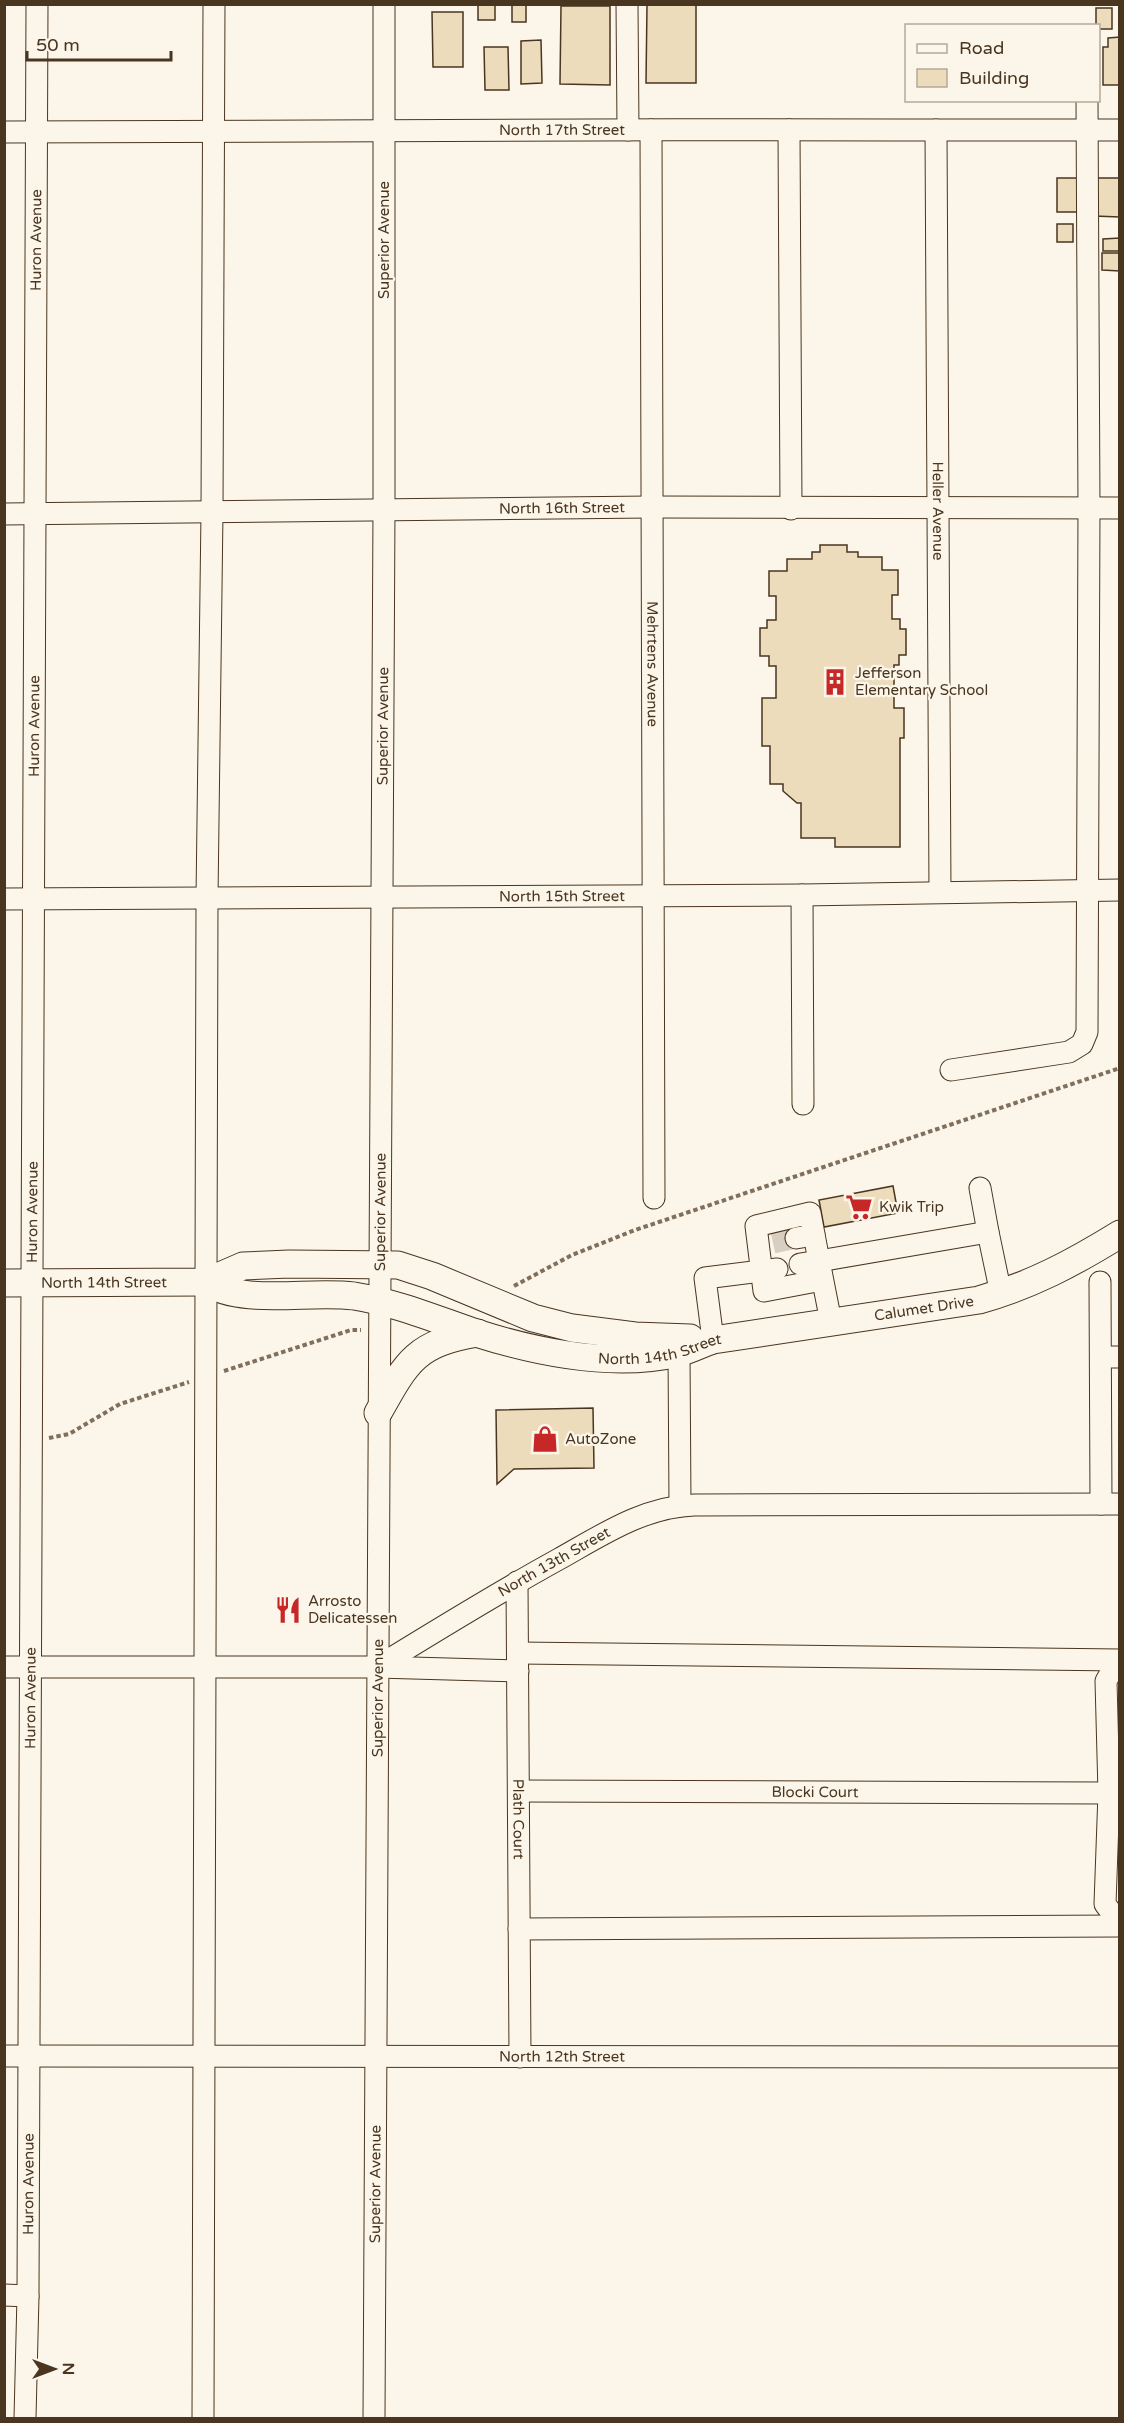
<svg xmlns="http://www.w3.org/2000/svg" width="1124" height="2423" font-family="'Varela Round',sans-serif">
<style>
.building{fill:#ecdcbc;stroke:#4a3520;stroke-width:1.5}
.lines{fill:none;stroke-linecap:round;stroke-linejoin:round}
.minor-tunnel{stroke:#d8cfc1;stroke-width:21;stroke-dasharray:21 10;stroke-linecap:butt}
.minor-casing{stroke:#4a3520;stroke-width:23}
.major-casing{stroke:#4a3520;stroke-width:29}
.path{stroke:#7f6f5c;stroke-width:4;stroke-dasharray:4.5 3;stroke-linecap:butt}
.minor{stroke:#fbf6e9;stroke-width:21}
.major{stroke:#fbf6e9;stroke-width:27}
.labels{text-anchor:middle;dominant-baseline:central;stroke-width:4.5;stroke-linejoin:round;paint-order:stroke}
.street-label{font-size:15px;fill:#4a3520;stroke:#fbf6e9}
.poi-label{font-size:15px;fill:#4a3520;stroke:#fbf6e9;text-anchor:start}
</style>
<rect width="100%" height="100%" fill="#fbf6e9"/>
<path class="building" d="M478,4H495V20H478Z
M512,4H526V22H512Z
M647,5H696V83H646Z
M561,6H610V85L560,84Z
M1096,8H1112V29H1098V26H1096Z
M432,12H463V67H433Z
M1120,37V85H1103V47H1108V38Z
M541,40L542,83L521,84V41Z
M484,47H508L509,90H485Z
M1057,178H1079L1080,212H1057Z
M1095,178H1120V217L1094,216Z
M1057,224H1073V242H1057Z
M1120,238V251H1103V239Z
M1102,253H1120V271L1102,270Z
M820,545H847V552H858V557H882V570H898V595H892V619H900V629H906V655H899V665H894V708H904V738H900V847H835V838H801V803H797L783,791V784H770V746H762V698H776V666H769V656H760V628H767V620H776V596H769V571H787V559H812V552H820Z
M893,1186L898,1213L824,1227L819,1200Z
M593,1408L594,1468L514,1469L497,1484L496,1410Z"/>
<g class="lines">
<path class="minor-tunnel" d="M773,1243L796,1238"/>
<defs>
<g id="minor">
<path d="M627,4L628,130"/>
<path id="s1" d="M651,130L654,1198"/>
<path d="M789,130L791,509"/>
<path id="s2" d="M936,130L940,892"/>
<path id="s3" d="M4,132C376,129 748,130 1120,130"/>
<path id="s4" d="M4,514L651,507L1120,508"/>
<path d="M802,895L803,1104"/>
<path id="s5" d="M4,899L802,895L1120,890"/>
<path d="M951,1070L1069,1052L1082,1044L1087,1032L1089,508L1087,100"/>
<path d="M980,1188L988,1232"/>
<path d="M796,1238L814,1235"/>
<path d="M800,1264L819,1261L831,1322"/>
<path d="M822,1280L764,1291L756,1226L810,1213L819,1261L988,1232L1001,1294"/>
<path d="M1100,1282L1101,1504"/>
<path d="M713,1340L705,1278L777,1269"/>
<path d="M679,1352L680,1506"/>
<path d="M1101,1357H1120"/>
<path id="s6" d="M517,1582L520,2057"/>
<path d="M518,1653L1120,1660"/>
<path d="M1120,1664L1113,1669L1106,1681L1109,1793L1105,1904L1120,1924"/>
<path d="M4,1667H377L518,1671"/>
<path id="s7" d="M377,1667C437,1630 497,1593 559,1559C602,1535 643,1507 694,1505L1120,1504"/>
<path id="s8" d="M519,1791L1109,1793"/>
<path d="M519,1929L1120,1926"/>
<path id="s9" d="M4,2056L1120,2057"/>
<path d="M4,2295L28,2296"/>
<path id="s10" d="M25,2418L28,2296L37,4"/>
<path d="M203,2418L207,898L212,512L214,4"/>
<path id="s11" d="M374,2418L384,509V4"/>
</g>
<g id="major">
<path id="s12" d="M206,1282C243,1306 310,1290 354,1296C397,1303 435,1319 476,1333C539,1353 612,1368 678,1353C690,1350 701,1344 713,1340L979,1300C1032,1285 1073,1263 1120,1234"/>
<path id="s13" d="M4,1283L206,1282L243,1266L289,1264L398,1265L432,1276L533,1318L572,1328L635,1336L690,1338"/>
<path d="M378,1413C407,1361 416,1343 478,1333"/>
</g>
</defs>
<use href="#minor" class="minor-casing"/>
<use href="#major" class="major-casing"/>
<path class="path" d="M514,1286L572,1255L635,1230L1120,1068
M224,1371L351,1330H361
M49,1438L69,1434L120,1404L189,1382"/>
<use href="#minor" class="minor"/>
<use href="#major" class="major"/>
</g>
<defs>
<symbol id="building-bare" viewBox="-9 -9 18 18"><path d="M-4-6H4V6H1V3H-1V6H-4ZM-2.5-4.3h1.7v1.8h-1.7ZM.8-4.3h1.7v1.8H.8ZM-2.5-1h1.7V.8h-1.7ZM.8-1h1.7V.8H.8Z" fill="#c62828" stroke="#fbf6e9" stroke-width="2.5" paint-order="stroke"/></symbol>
<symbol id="supermarket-bare" viewBox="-9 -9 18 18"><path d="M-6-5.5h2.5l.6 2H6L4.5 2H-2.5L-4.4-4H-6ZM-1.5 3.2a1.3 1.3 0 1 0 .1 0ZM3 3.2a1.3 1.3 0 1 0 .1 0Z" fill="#c62828" stroke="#fbf6e9" stroke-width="2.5" paint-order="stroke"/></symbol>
<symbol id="shop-bare" viewBox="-9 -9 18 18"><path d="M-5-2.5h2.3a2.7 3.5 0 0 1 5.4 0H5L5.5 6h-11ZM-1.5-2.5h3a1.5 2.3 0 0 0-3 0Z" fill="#c62828" stroke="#fbf6e9" stroke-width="2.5" paint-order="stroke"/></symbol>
<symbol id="restaurant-bare" viewBox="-9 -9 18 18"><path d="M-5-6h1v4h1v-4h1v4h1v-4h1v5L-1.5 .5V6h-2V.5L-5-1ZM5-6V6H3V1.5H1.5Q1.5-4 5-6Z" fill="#c62828" stroke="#fbf6e9" stroke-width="2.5" paint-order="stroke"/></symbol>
</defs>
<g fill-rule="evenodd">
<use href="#building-bare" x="816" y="663" width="38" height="38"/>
<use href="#supermarket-bare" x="840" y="1188" width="38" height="38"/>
<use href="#shop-bare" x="526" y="1420" width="38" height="38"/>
<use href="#restaurant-bare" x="269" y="1591" width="38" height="38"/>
</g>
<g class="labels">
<g class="street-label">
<text stroke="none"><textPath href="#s3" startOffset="558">North 17th Street</textPath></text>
<text stroke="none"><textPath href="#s10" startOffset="2178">Huron Avenue</textPath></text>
<text transform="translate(384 240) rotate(-90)">Superior Avenue</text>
<text stroke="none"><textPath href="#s4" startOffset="558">North 16th Street</textPath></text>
<text stroke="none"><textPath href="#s2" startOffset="381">Heller Avenue</textPath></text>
<text stroke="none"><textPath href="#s1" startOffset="534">Mehrtens Avenue</textPath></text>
<text stroke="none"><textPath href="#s10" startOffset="1692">Huron Avenue</textPath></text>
<text stroke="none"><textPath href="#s11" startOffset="1692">Superior Avenue</textPath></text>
<text stroke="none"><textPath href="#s5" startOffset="558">North 15th Street</textPath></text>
<text stroke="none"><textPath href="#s10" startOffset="1206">Huron Avenue</textPath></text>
<text stroke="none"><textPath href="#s11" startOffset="1206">Superior Avenue</textPath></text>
<text stroke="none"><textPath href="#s13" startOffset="100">North 14th Street</textPath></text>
<text stroke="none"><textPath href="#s12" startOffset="734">Calumet Drive</textPath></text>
<text stroke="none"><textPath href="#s12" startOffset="466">North 14th Street</textPath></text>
<text stroke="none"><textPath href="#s7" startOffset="206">North 13th Street</textPath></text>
<text stroke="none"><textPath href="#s11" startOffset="720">Superior Avenue</textPath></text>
<text stroke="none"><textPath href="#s10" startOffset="720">Huron Avenue</textPath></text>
<text stroke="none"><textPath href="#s8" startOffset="296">Blocki Court</textPath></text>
<text stroke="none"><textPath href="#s6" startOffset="237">Plath Court</textPath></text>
<text stroke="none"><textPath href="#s9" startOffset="558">North 12th Street</textPath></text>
<text stroke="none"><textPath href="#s11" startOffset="234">Superior Avenue</textPath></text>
<text stroke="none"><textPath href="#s10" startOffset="234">Huron Avenue</textPath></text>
</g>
<g class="poi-label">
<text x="855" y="673">Jefferson<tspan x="855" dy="17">Elementary School</tspan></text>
<text x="879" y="1207">Kwik Trip</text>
<text x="565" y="1439">AutoZone</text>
<text x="308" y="1601">Arrosto<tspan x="308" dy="17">Delicatessen</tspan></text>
</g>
</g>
<rect width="1124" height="2423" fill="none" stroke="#4a3520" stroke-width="12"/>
<rect x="905" y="24" width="195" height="78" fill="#fbf6e9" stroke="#b4a999" stroke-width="1.5"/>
<rect x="917" y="44" width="30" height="9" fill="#fbf6e9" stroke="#b4a999" stroke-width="1.5"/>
<text x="959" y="54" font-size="18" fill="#4a3520">Road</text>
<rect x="917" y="69" width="30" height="18" fill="#ecdcbc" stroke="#b4a999" stroke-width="1.5"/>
<text x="959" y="84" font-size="18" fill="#4a3520">Building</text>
<g transform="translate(54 2369) rotate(90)" stroke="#fbf6e9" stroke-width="4.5" paint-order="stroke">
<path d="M0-4.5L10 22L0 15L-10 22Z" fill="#4a3520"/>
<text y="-9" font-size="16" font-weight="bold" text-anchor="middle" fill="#4a3520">N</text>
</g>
<path d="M27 51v9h144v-9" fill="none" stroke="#4a3520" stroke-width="3"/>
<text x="36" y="51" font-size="18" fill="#4a3520" stroke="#fbf6e9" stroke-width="4.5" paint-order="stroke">50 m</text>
</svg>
